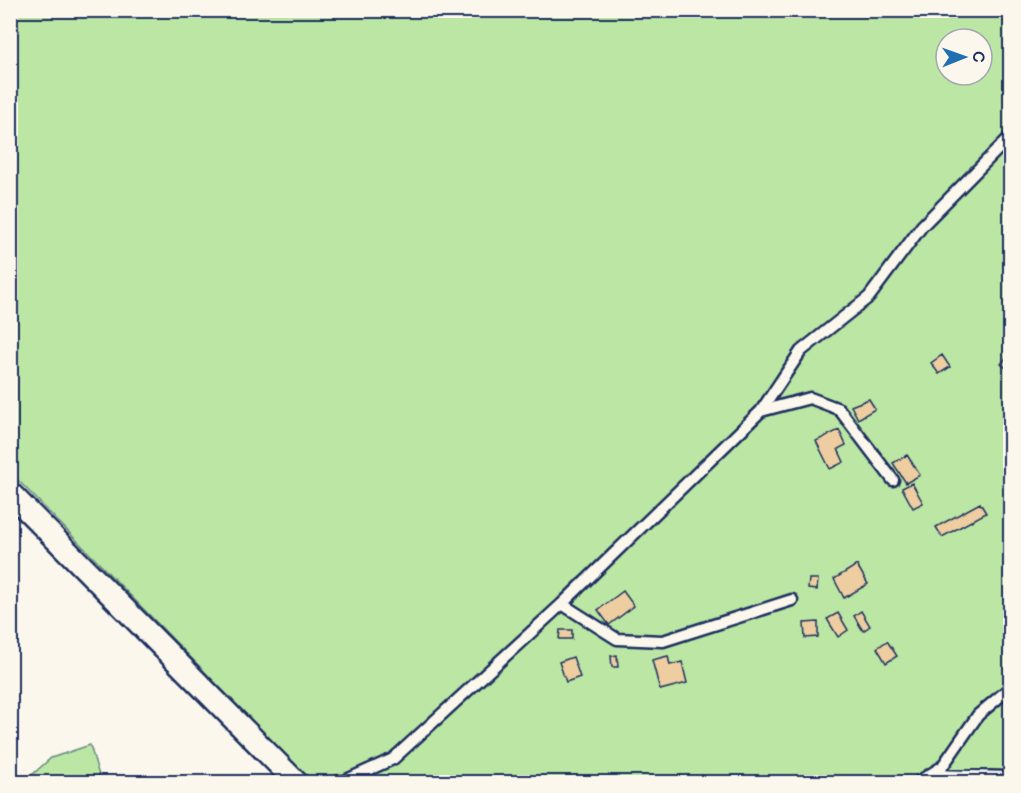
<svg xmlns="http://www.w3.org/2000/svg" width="1021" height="793" font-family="'Balsamiq Sans',sans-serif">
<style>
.green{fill:#bbe6a4;stroke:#6b8a81;stroke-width:1.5;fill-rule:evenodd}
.building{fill:#eecea0;stroke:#1b2f5e;stroke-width:1.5}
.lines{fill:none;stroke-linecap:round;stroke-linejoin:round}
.lane-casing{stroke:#1b2f5e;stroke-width:15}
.street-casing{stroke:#1b2f5e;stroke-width:26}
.lane{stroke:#fbf7ec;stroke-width:10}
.street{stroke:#fbf7ec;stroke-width:21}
</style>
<rect width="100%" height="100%" fill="#fbf7ec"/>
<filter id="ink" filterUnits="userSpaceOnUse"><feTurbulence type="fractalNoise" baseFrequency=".0167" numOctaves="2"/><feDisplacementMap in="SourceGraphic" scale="12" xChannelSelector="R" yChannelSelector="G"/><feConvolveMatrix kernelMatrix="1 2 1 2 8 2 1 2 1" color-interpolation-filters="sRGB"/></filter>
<g filter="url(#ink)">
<path class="green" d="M11,11H1010V782H312L11,473ZM946,39H982V75H946Z
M90,745L101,782H24L51,758Z"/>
<path class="building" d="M1009,354L1010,355V371L1001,364Z
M942,355L950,367L939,374L931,363Z
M869,399L875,409L858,419L851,406Z
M839,430L846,445L838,449L844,462L830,469L816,441Z
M907,455L920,475L906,483L893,463Z
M912,483L923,503L913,508L902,488Z
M980,503L986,513L942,537L936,527Z
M857,565L868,584L844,598L834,579Z
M809,579H818L817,590L808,589Z
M623,591L634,606L609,625L598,610Z
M861,611L870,626L863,631L854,616Z
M838,613L848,630L838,637L827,619Z
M818,622V637L805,638L804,623Z
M560,630H572V639H559Z
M887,641L897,656L886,663L877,648Z
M617,655L618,667H612L611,656Z
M668,656L670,665L682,662L687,683L660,690L652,660Z
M573,657L580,677L566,682L559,662Z"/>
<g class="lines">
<defs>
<path id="lane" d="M761,411L801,351L869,297L922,226L1010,137
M562,604L761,411L810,398L839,409L893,480
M930,775L1010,777
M336,782L344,781L393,759L562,604L617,639L663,641L792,600
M918,782L942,767L978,715L1010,688"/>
<path id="street" d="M10,493L296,782"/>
</defs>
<use href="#lane" class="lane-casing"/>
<use href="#street" class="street-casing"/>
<use href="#lane" class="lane"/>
<use href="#street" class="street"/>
</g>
</g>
<rect width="1021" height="793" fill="none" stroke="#fbf7ec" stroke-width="36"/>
<rect x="18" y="18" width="985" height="757" fill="none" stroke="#1b2f5e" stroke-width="2" filter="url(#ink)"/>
<g transform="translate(964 57) rotate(89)"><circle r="28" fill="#fbf7ec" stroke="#a1a7b3" stroke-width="1.5"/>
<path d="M0-4.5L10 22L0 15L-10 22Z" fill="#1f6fb2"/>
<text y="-9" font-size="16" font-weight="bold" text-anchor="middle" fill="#1b2f5e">С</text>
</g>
</svg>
